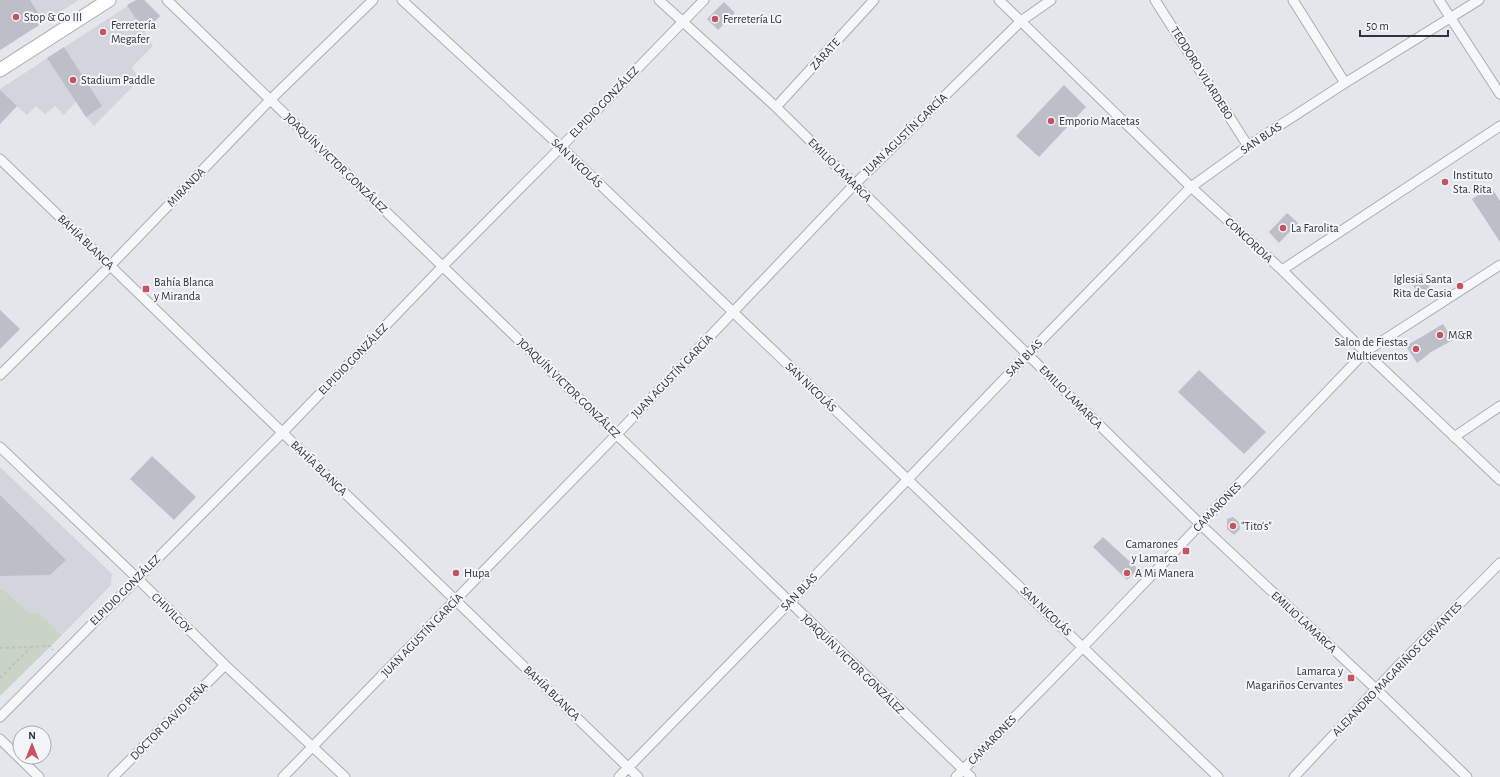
<svg xmlns="http://www.w3.org/2000/svg" width="1500" height="777" font-family="'Alegreya Sans',sans-serif">
<style>
.built{fill:#d2d5dc}
.green{fill:#c9d4c6}
.building{fill:#bcbfc7}
.lines{fill:none;stroke-linecap:round;stroke-linejoin:round}
.street-casing{stroke:#a9adb5;stroke-width:11}
.secondary-casing{stroke:#a9adb5;stroke-width:15}
.path{stroke:#bec0c5;stroke-width:2;stroke-dasharray:3 3;stroke-linecap:butt}
.street{stroke:#f6f7f9;stroke-width:9}
.secondary{stroke:#fff;stroke-width:13}
.poi-dot{fill:#c35560;stroke:#f4f5f8;stroke-width:1.5}
.labels{text-anchor:middle;dominant-baseline:central;stroke-width:4;stroke-linejoin:round;paint-order:stroke}
.poi-label{font-size:12px;fill:#2d3341;stroke:#f4f5f8;text-anchor:start}
.street-label{font-size:12px;fill:#2d3341;stroke:#f4f5f8}
</style>
<rect width="100%" height="100%" fill="#e4e6eb"/>
<path class="built" d="M0,0H79L0,50Z
M137,0H145L160,16L144,32L153,46L132,67L139,80L94,126L86,117L76,102L64,115L55,106L45,114L36,106L27,115L17,106L0,124V89Z
M0,467L112,574L111,585L62,635L39,613L28,612L4,590H0Z"/>
<path class="green" d="M0,590H4L28,612L39,613L62,635L0,696Z"/>
<path class="building" d="M0,0H30L44,22L0,50Z
M136,0H144L160,16L144,32L127,5Z
M724,2L735,13L718,30L707,19Z
M64,47L102,106L86,117L47,58Z
M1064,85L1086,107L1039,157L1016,136Z
M0,90L17,106L0,124Z
M1491,187L1500,201V242L1472,199Z
M1287,213L1298,223L1279,243L1269,232Z
M1422,273L1431,290L1419,297L1410,279Z
M0,310L20,329L0,349Z
M1443,324L1453,340L1429,353V354L1417,363L1406,346Z
M1199,370L1266,432L1244,454L1178,392Z
M152,456L196,497L174,520L130,479Z
M0,495L66,560L50,575L0,576Z
M1233,517L1239,522L1240,529L1234,535L1227,529V519Z
M1103,537L1138,569L1127,580L1093,547Z"/>
<g class="lines">
<defs>
<path id="street" d="M167,0L971,777
M402,0L561,147L1218,777
M659,0L776,107L1200,524L1377,690L1467,777
M999,0L1191,187L1282,270L1365,352L1500,480
M1155,0L1248,146
M1293,0L1345,83
M1439,0L1500,94
M776,107L874,0
M0,159L638,777
M1282,270L1500,126
M0,375L110,266L270,100L373,0
M1454,437L1500,406
M0,447L137,578L225,665L345,777
M0,717L282,433L443,266L561,147L704,0
M0,739L39,777
M113,777L225,665
M283,777L617,434L854,185L1021,21L1051,0
M619,777L789,603L1028,354L1191,187L1248,146L1345,83L1479,0
M956,777L1083,647L1365,352L1500,265
M1294,777L1398,666L1500,563"/>
<path id="secondary" d="M0,70L109,0"/>
</defs>
<use href="#street" class="street-casing"/>
<use href="#secondary" class="secondary-casing"/>
<path class="path" d="M0,648L50,646L53,650
M0,678L30,648"/>
<use href="#street" class="street"/>
<use href="#secondary" class="secondary"/>
</g>
<g class="poi-dot">
<circle cx="16" cy="17" r="4"/>
<circle cx="715" cy="19" r="4"/>
<circle cx="103" cy="32" r="4"/>
<circle cx="73" cy="80" r="4"/>
<circle cx="1051" cy="121" r="4"/>
<circle cx="1445" cy="182" r="4"/>
<circle cx="1283" cy="228" r="4"/>
<circle cx="1460" cy="286" r="4"/>
<rect x="142" y="285" width="8" height="8" rx="2"/>
<circle cx="1440" cy="335" r="4"/>
<circle cx="1416" cy="349" r="4"/>
<circle cx="1233" cy="526" r="4"/>
<rect x="1182" y="547" width="8" height="8" rx="2"/>
<circle cx="456" cy="573" r="4"/>
<circle cx="1127" cy="573" r="4"/>
<rect x="1347" y="674" width="8" height="8" rx="2"/>
</g>
<g class="labels">
<g class="poi-label">
<text x="24" y="17">Stop &amp; Go III</text>
<text x="723" y="19">Ferretería LG</text>
<text x="111" y="25">Ferretería<tspan x="111" dy="14">Megafer</tspan></text>
<text x="81" y="80">Stadium Paddle</text>
<text x="1059" y="121">Emporio Macetas</text>
<text x="1453" y="175">Instituto<tspan x="1453" dy="14">Sta. Rita</tspan></text>
<text x="1291" y="228">La Farolita</text>
<text x="1452" y="279" text-anchor="end">Iglesia Santa<tspan x="1452" dy="14">Rita de Casia</tspan></text>
<text x="154" y="282">Bahía Blanca<tspan x="154" dy="14">y Miranda</tspan></text>
<text x="1448" y="335">M&amp;R</text>
<text x="1408" y="342" text-anchor="end">Salon de Fiestas<tspan x="1408" dy="14">Multieventos</tspan></text>
<text x="1241" y="526">"Tito's"</text>
<text x="1178" y="544" text-anchor="end">Camarones<tspan x="1178" dy="14">y Lamarca</tspan></text>
<text x="464" y="573">Hupa</text>
<text x="1135" y="573">A Mi Manera</text>
<text x="1343" y="671" text-anchor="end">Lamarca y<tspan x="1343" dy="14">Magariños Cervantes</tspan></text>
</g>
<g class="street-label">
<text transform="translate(825 54) rotate(-48)">ZÁRATE</text>
<text transform="translate(1202 73) rotate(58)">TEODORO VILARDEBO</text>
<text transform="translate(604 102) rotate(-46)">ELPIDIO GONZÁLEZ</text>
<text transform="translate(905 134) rotate(-44)">JUAN AGUSTÍN GARCÍA</text>
<text transform="translate(1261 138) rotate(-34)">SAN BLAS</text>
<text transform="translate(336 163) rotate(44)">JOAQUÍN VICTOR GONZÁLEZ</text>
<text transform="translate(577 163) rotate(44)">SAN NICOLÁS</text>
<text transform="translate(840 170) rotate(45)">EMILIO LAMARCA</text>
<text transform="translate(186 187) rotate(-46)">MIRANDA</text>
<text transform="translate(1249 240) rotate(43)">CONCORDIA</text>
<text transform="translate(86 242) rotate(44)">BAHÍA BLANCA</text>
<text transform="translate(1024 358) rotate(-46)">SAN BLAS</text>
<text transform="translate(353 359) rotate(-46)">ELPIDIO GONZÁLEZ</text>
<text transform="translate(672 376) rotate(-46)">JUAN AGUSTÍN GARCÍA</text>
<text transform="translate(811 387) rotate(44)">SAN NICOLÁS</text>
<text transform="translate(569 388) rotate(44)">JOAQUÍN VICTOR GONZÁLEZ</text>
<text transform="translate(1071 397) rotate(45)">EMILIO LAMARCA</text>
<text transform="translate(319 468) rotate(44)">BAHÍA BLANCA</text>
<text transform="translate(1217 507) rotate(-46)">CAMARONES</text>
<text transform="translate(125 590) rotate(-45)">ELPIDIO GONZÁLEZ</text>
<text transform="translate(799 592) rotate(-46)">SAN BLAS</text>
<text transform="translate(1046 611) rotate(44)">SAN NICOLÁS</text>
<text transform="translate(172 613) rotate(45)">CHIVILCOY</text>
<text transform="translate(1304 622) rotate(43)">EMILIO LAMARCA</text>
<text transform="translate(422 635) rotate(-46)">JUAN AGUSTÍN GARCÍA</text>
<text transform="translate(853 664) rotate(44)">JOAQUÍN VICTOR GONZÁLEZ</text>
<text transform="translate(1397 669) rotate(-46)">ALEJANDRO MAGARIÑOS CERVANTES</text>
<text transform="translate(552 693) rotate(44)">BAHÍA BLANCA</text>
<text transform="translate(169 721) rotate(-45)">DOCTOR DAVID PEÑA</text>
<text transform="translate(992 740) rotate(-46)">CAMARONES</text>
</g>
</g>
<g transform="translate(32 745)"><circle r="19" fill="#f4f5f8" stroke="#a4a7af"/>
<path d="M0-3L7 15L0 10L-7 15Z" fill="#c35560"/>
<text y="-6" font-size="11" font-weight="bold" text-anchor="middle" fill="#2d3341">N</text>
</g>
<path d="M1360 30v6h88v-6" fill="none" stroke="#2d3341" stroke-width="2"/>
<text x="1366" y="30" font-size="12" fill="#2d3341" stroke="#f4f5f8" stroke-width="3" paint-order="stroke">50 m</text>
</svg>
